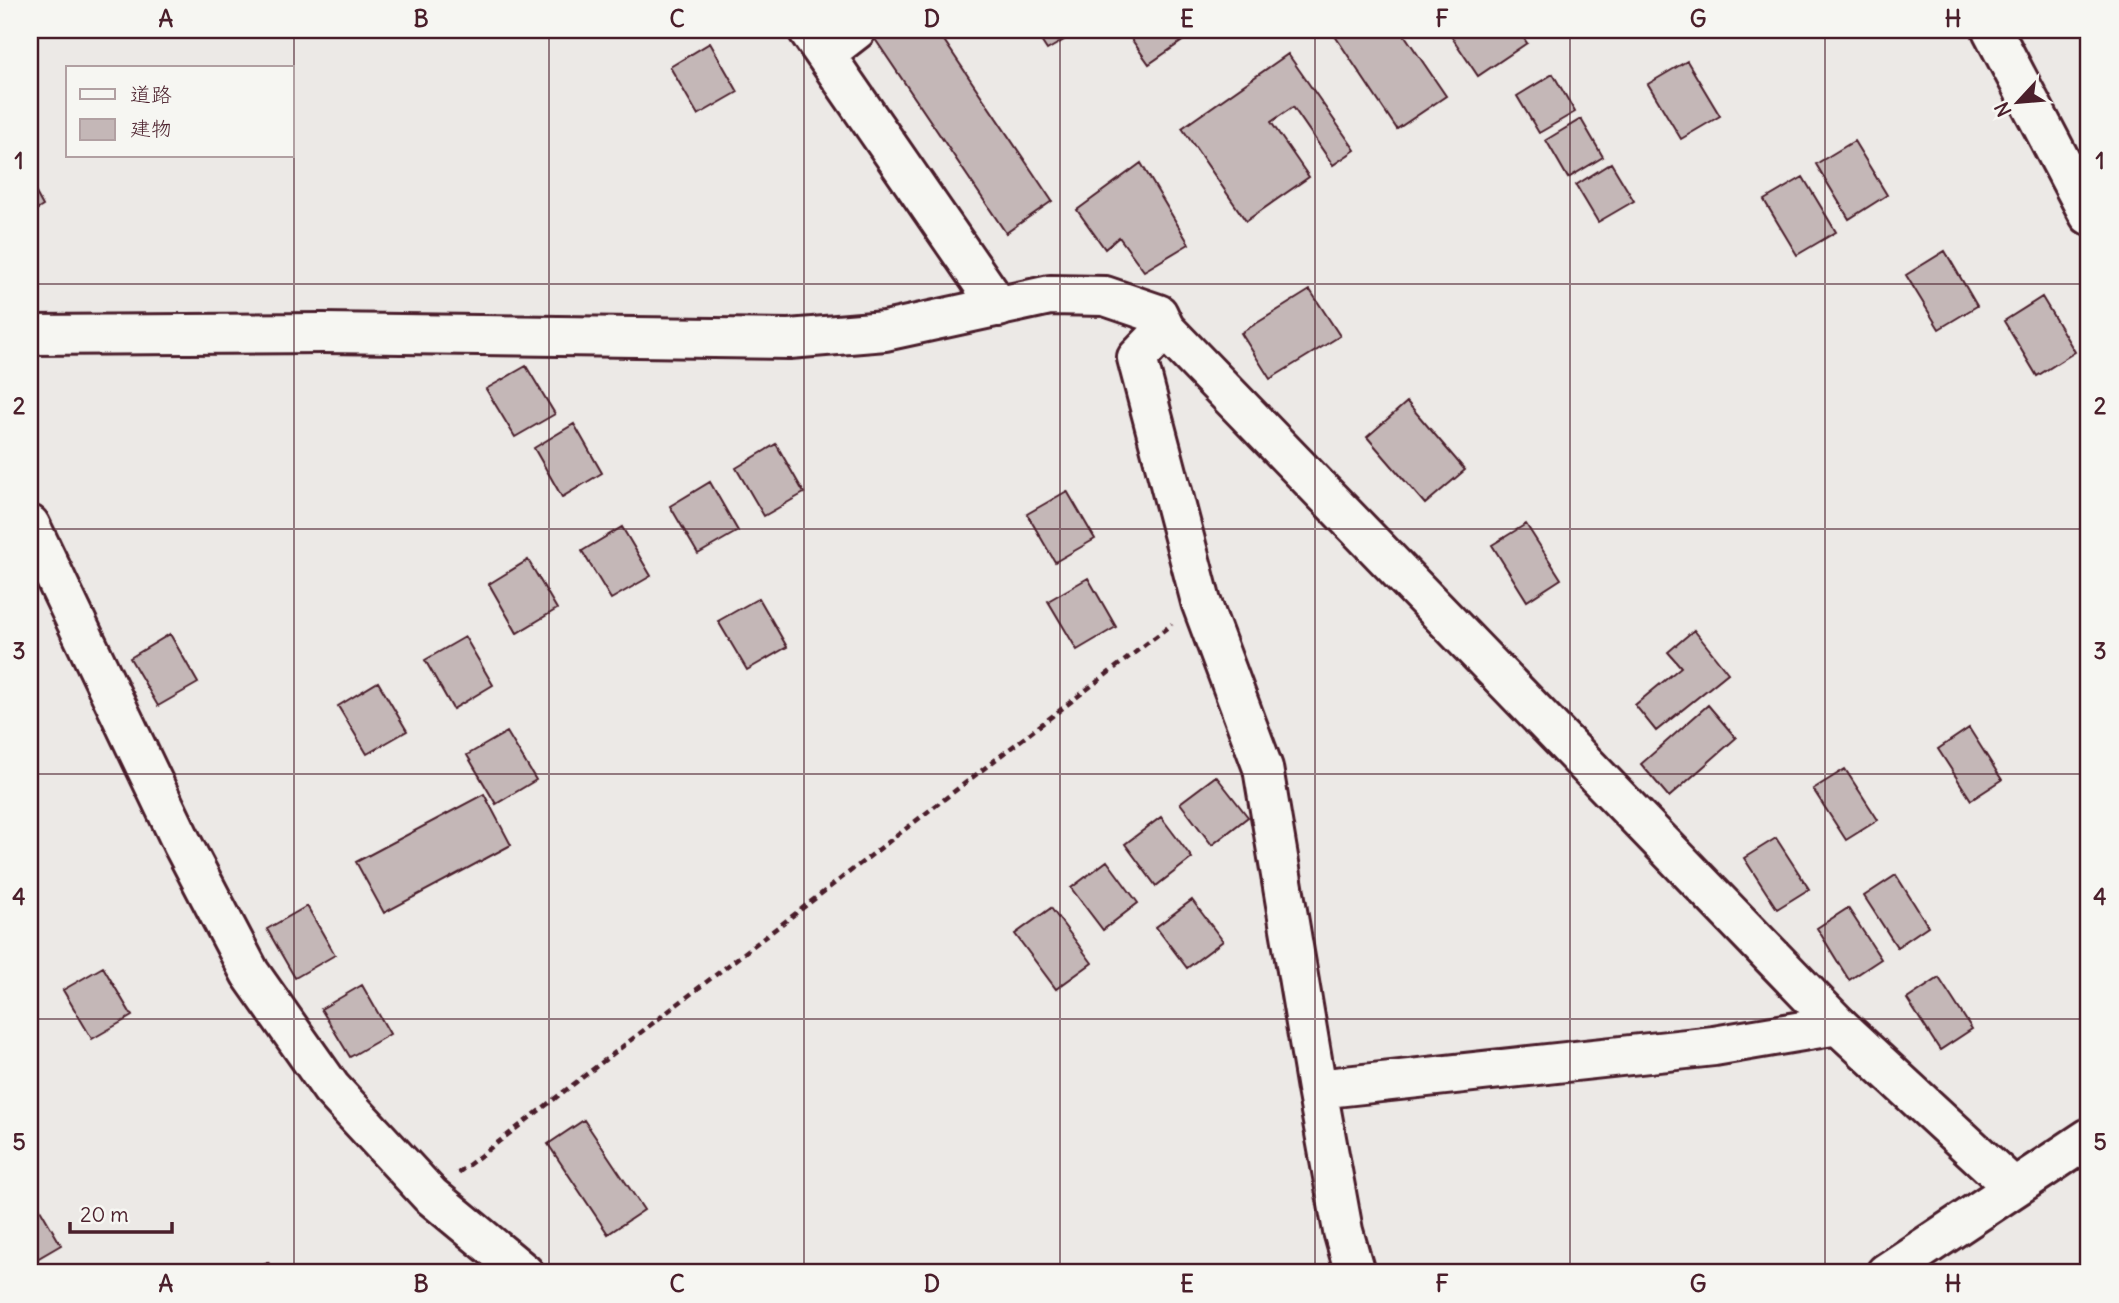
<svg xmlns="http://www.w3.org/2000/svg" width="2119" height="1303" font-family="Delius,'Klee One',sans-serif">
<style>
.building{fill:#c4b7b7;stroke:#4a1f2b;stroke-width:2}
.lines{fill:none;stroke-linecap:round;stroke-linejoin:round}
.street-casing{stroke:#4a1f2b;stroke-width:44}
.secondary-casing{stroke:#4a1f2b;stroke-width:44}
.path{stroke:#4a1f2b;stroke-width:4.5;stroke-dasharray:7 5;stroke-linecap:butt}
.street{stroke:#f6f6f2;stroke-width:38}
.secondary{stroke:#f6f6f2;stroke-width:38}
.grid{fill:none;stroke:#4a1f2b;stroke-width:2;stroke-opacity:0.55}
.neatline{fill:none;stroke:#4a1f2b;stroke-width:2.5}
.grid-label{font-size:23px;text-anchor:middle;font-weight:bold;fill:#4a1f2b}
</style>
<rect width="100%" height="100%" fill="#ece9e6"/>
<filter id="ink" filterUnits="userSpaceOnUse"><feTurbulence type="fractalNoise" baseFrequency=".0143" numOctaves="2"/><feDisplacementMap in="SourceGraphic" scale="14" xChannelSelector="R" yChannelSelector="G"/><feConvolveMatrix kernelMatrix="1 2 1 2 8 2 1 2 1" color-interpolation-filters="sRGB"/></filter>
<g filter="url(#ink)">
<path class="building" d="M889,30H937L1052,201L1006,233L875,39Z
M1034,30H1081L1047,50Z
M1125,30H1195L1197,31L1149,64Z
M1331,30H1401L1446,96L1397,129Z
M1447,30H1518L1527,43L1478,76Z
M710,43L738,92L698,115L670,67Z
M1288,54L1355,150L1333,165L1293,107L1271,122L1309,177L1246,221L1182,128Z
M1687,61L1720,116L1681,139L1648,84Z
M1553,74L1575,112L1539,133L1517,96Z
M1581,119L1603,157L1568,178L1546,140Z
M1854,141L1887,195L1849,219L1816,164Z
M1141,163L1189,244L1144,271L1119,237L1105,249L1077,210Z
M1611,163L1634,201L1598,222L1576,185Z
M1803,177L1836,232L1797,255L1764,200Z
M30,182L43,206L30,214Z
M1945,251L1977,306L1939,329L1906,275Z
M1310,290L1340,336L1270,379L1241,333Z
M2042,297L2075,352L2037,376L2004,321Z
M526,366L555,414L515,437L486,389Z
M1407,402L1465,470L1425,504L1367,437Z
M574,424L602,473L562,497L534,448Z
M776,444L804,493L764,516L736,468Z
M710,482L738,531L698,554L670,506Z
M1067,491L1095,539L1055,562L1027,514Z
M1526,524L1561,579L1527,601L1492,545Z
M622,527L651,576L611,599L582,551Z
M528,560L557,609L517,633L489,584Z
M1088,578L1116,627L1077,650L1048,601Z
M759,598L787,647L747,670L718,621Z
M1694,630L1728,673L1656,731L1635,705L1681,667L1668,652Z
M170,634L198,683L158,706L130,658Z
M465,637L493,685L453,709L425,660Z
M378,682L407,731L367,754L338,706Z
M1708,705L1736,738L1669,797L1641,764Z
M1969,728L2002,780L1971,800L1938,749Z
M507,732L536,780L496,804L467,755Z
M1845,769L1878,820L1846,840L1813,789Z
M1216,776L1248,817L1212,845L1180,803Z
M484,794L511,845L384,913L356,862Z
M1161,817L1192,858L1156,886L1125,844Z
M1776,838L1809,889L1777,909L1744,858Z
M1107,861L1138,903L1103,930L1071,888Z
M1896,875L1928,926L1897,947L1864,896Z
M1192,900L1223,941L1187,968L1156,927Z
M307,906L335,955L295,978L267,929Z
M1051,908L1092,963L1056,989L1015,934Z
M1848,908L1881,959L1849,980L1817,928Z
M103,967L132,1016L92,1039L63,990Z
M1939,978L1972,1029L1940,1050L1907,999Z
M362,985L390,1034L350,1057L321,1009Z
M584,1120L644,1210L608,1234L548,1144Z
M33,1197L61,1245L30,1263V1198Z
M268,1262L274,1273H248Z"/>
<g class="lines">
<defs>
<path id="street" d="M808,30L999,307
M825,54L856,30
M1165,329L1137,358L1201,602L1263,768L1317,1089L1343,1231L1355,1273
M1317,1089L1714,1046L1838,1025"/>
<path id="secondary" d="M1992,30L2089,215
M30,335L323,333L789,339L885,331L1050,295L1105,296L1158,314L1165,329L1838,1025L2013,1187
M30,525L183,845L250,973L331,1088L430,1195L524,1273
M1886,1273L2089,1138"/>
</defs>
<use href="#street" class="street-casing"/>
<use href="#secondary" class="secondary-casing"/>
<path class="path" d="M458,1173L1172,624"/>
<use href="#street" class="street"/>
<use href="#secondary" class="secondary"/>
</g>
</g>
<path class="grid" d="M294,30V1273M549,30V1273M804,30V1273M1060,30V1273M1315,30V1273M1570,30V1273M1825,30V1273M30,284H2089M30,529H2089M30,774H2089M30,1019H2089"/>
<rect width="2119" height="1303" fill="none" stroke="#f6f6f2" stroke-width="77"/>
<rect x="66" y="66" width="228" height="91" fill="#f6f6f2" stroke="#b1a0a2" stroke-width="2"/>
<rect x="80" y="89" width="35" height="10" fill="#f6f6f2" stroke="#b1a0a2" stroke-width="2"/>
<text x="130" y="102" font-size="21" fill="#4a1f2b">道路</text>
<rect x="80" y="119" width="35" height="21" fill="#c4b7b7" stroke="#b1a0a2" stroke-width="2"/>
<text x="130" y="136" font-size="21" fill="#4a1f2b">建物</text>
<g transform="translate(2018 102) rotate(244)" stroke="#f6f6f2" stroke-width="5" paint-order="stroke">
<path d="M0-5L12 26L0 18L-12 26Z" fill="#4a1f2b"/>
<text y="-10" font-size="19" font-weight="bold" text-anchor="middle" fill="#4a1f2b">N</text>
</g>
<path d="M70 1222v10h102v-10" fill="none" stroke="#4a1f2b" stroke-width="3.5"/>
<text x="80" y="1222" font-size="21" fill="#4a1f2b" stroke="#f6f6f2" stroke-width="5" paint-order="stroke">20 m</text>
<rect x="38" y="38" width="2042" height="1226" class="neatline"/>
<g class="grid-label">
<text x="166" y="27">A</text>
<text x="421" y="27">B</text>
<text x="677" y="27">C</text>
<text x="932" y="27">D</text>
<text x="1187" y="27">E</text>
<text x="1442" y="27">F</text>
<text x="1698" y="27">G</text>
<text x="1953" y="27">H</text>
<text x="19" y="169">1</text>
<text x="2100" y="169">1</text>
<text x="19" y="414">2</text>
<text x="2100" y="414">2</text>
<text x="19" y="659">3</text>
<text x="2100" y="659">3</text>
<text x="19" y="905">4</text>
<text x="2100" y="905">4</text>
<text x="19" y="1150">5</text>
<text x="2100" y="1150">5</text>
<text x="166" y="1292">A</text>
<text x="421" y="1292">B</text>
<text x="677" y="1292">C</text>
<text x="932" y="1292">D</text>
<text x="1187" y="1292">E</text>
<text x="1442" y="1292">F</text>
<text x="1698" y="1292">G</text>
<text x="1953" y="1292">H</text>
</g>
</svg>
